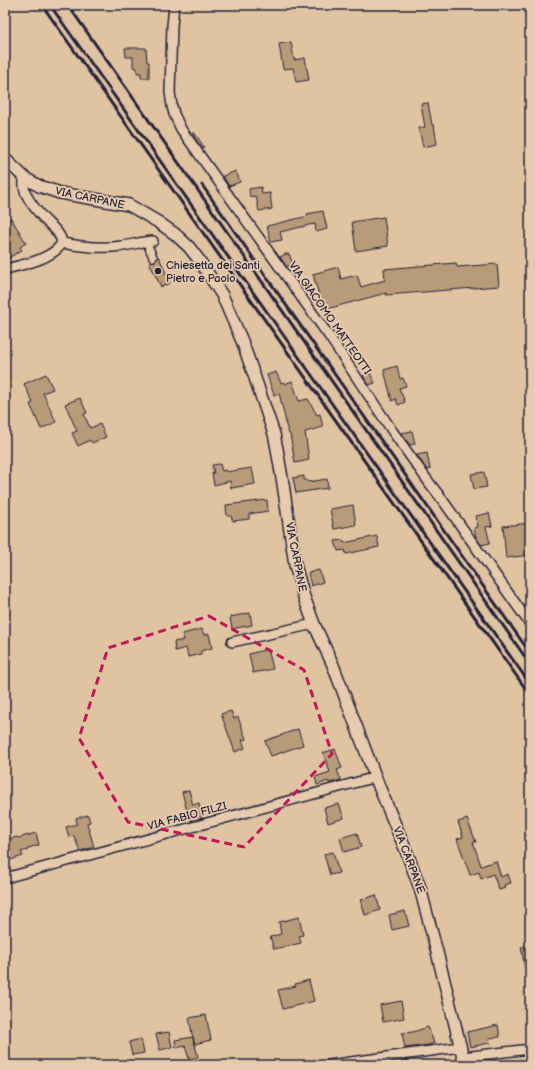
<svg xmlns="http://www.w3.org/2000/svg" width="535" height="1070" font-family="'Balsamiq Sans',sans-serif">
<style>
.building{fill:#b89c7a;stroke:#22223b}
.lines{fill:none;stroke-linecap:round;stroke-linejoin:round}
.pedestrian-casing{stroke:#22223b;stroke-width:10}
.minor-casing{stroke:#22223b;stroke-width:12}
.tertiary-casing{stroke:#22223b;stroke-width:14}
.pedestrian{stroke:#e7cbae;stroke-width:7}
.minor{stroke:#e7cbae;stroke-width:9}
.tertiary{stroke:#e7cbae;stroke-width:11}
.rail{stroke:#22223b;stroke-width:3}
.marked{fill:none;stroke:#c2185b;stroke-width:3;stroke-dasharray:8 5;stroke-linejoin:round}
.poi-dot{fill:#22223b;stroke:#e7cbae;stroke-width:1.5}
.labels{text-anchor:middle;dominant-baseline:central;stroke-width:3.5;stroke-linejoin:round;paint-order:stroke}
.street-label{font-size:11px;fill:#22223b;stroke:#e7cbae}
.poi-label{font-size:11px;fill:#22223b;stroke:#e7cbae;text-anchor:start}
</style>
<rect width="100%" height="100%" fill="#e0c3a1"/>
<filter id="ink" filterUnits="userSpaceOnUse"><feTurbulence type="fractalNoise" baseFrequency=".025" numOctaves="2"/><feDisplacementMap in="SourceGraphic" scale="8" xChannelSelector="R" yChannelSelector="G"/><feConvolveMatrix kernelMatrix="1 2 1 2 8 2 1 2 1" color-interpolation-filters="sRGB"/></filter>
<g filter="url(#ink)">
<path class="building" d="M291,42L294,60L305,58L309,80L296,82L293,68L283,69L279,44Z
M125,48H146L147,62H149V78H141V73H137V68L133,67V57H126Z
M428,103L432,125H434L437,144L423,147L419,128L425,127L421,104Z
M194,132L204,147L202,148L192,134Z
M236,171L240,182L229,186L223,176Z
M261,187L262,194L270,193L272,209L259,211L256,196L250,197L249,189Z
M323,211L327,229L316,232L315,224L309,225L280,232L282,240L271,242L267,226L308,216L307,214Z
M384,217L388,246L356,251L352,222Z
M11,218L26,243L20,247L22,250L5,260V221Z
M286,254H289L293,264L287,267L280,257Z
M159,257L170,283L161,287L149,262L155,261Z
M456,263L457,267L497,264L499,286L386,295V293L323,310L313,274L338,267L341,279L357,275L361,287L385,280L384,269Z
M397,366L400,379L403,378L406,386L399,388L405,402L398,405L396,399L392,401L384,370Z
M276,372L281,383L284,382L285,384L292,381L299,401L308,399L317,415L320,414L323,427L305,432L309,460L295,463L290,434H289L285,422H286L279,393L274,395L267,375Z
M370,373L375,383L369,385L363,376Z
M46,374L53,389L43,393L56,422L41,429L30,404L33,403L24,384Z
M80,398L87,413L84,414L90,428L100,424L106,437L92,443L90,440L78,446L72,433L77,431L65,404Z
M412,431L415,444L410,445L401,433Z
M427,453L430,469L427,470L417,455Z
M220,464L222,471L226,470V472L252,468L255,484L231,488L230,481L214,485L212,473H214L212,465Z
M484,472L487,487L474,489L471,474Z
M304,476V480H307L308,482L327,479L328,488L296,493L293,478Z
M267,500L268,511L249,514V519L233,521L231,516H227L226,505Z
M353,505L356,525L334,529L330,509Z
M489,513L492,526L486,527L490,543L481,545L476,537L474,528L478,527L476,516Z
M530,523V555L506,558L503,526Z
M377,536L379,547L346,554L345,550L338,551L335,541L343,540L344,543Z
M319,570L323,582L311,586L308,573Z
M250,613L252,625L232,629L230,617Z
M202,629L204,635L209,634L212,648L201,651V654L188,657L186,648L175,651L174,642L184,640L182,634Z
M268,649L273,669L253,673L249,654Z
M231,711L234,719L238,717L246,739L242,740L245,748L235,752L221,714Z
M298,729L303,745L271,756L265,741Z
M335,749L342,768L337,770L341,780L329,783L328,781L317,785L315,777L330,772L323,753Z
M189,790L193,805L199,803L202,818L191,821L189,811H187L182,792Z
M339,804L344,818L328,823L324,808Z
M88,815L90,822L87,823L94,847L80,851L74,836L69,837L66,827L77,824L76,818Z
M467,819L476,842H473L481,866L496,861L501,877L508,874L511,883L504,885L505,888L499,890L493,874L481,879L479,872L470,875L457,839L463,837L458,822Z
M36,833L39,845L28,848V850L21,852L23,856L10,860L7,848L5,849V840L17,837L18,838Z
M357,833L361,847L344,852L340,838Z
M333,852L339,873L330,875L324,854Z
M376,895L380,910L365,915L361,900Z
M405,911L409,926L392,930L389,915Z
M299,917L303,935L299,936L301,943L274,949L270,937L281,934L279,922Z
M530,946V973L526,974L521,947Z
M309,980L314,1001L283,1009L278,990L296,986L295,984Z
M401,1001L404,1018L383,1022L380,1005Z
M206,1015L211,1040L194,1044L189,1018Z
M498,1025L500,1037L489,1038L490,1043L470,1047L467,1032Z
M428,1027L434,1043L428,1045L405,1048L402,1033L413,1032Z
M169,1032L172,1047L160,1050L156,1034Z
M193,1037L198,1057L189,1059L185,1046L176,1048L175,1040Z
M141,1039L144,1053L132,1055L129,1042Z"/>
<g class="lines">
<defs>
<path id="pedestrian" d="M146,241L153,257"/>
<path id="minor" d="M174,5L172,26L170,92L172,106L174,114L181,129L329,336L393,432L428,481L444,502L530,624
M25,178C19,192 37,211 46,221C52,227 61,233 62,243
M62,243C83,247 102,249 122,246C133,245 143,241 153,241
M5,269C22,265 53,259 62,243
M232,642L314,624
M5,878L376,777
M463,1057L530,1049
M329,1065L460,1047"/>
<path id="tertiary" d="M5,159L25,178L39,186L60,193L129,205L158,222L175,234L189,247L199,260L222,295L242,341L255,378L274,434L277,449L283,484L295,565L304,597L314,624L333,665L380,789L407,853L420,888L437,952L465,1065"/>
</defs>
<use href="#pedestrian" class="pedestrian-casing"/>
<use href="#minor" class="minor-casing"/>
<use href="#tertiary" class="tertiary-casing"/>
<use href="#pedestrian" class="pedestrian"/>
<use href="#minor" class="minor"/>
<use href="#tertiary" class="tertiary"/>
<path class="rail" d="M42,5L530,695
M50,5L530,684
M68,5L530,664
M202,185L530,653"/>
</g>
</g>
<path class="marked" d="M209,616L304,670L332,754L244,847L128,822L79,738L108,648Z"/>
<circle class="poi-dot" cx="158" cy="271" r="4"/>
<g class="labels">
<g class="street-label">
<text transform="translate(90 198) rotate(12)">VIA CARPANE</text>
<text transform="translate(330 318) rotate(55)">VIA GIACOMO MATTEOTTI</text>
<text transform="translate(296 557) rotate(79)">VIA CARPANE</text>
<text transform="translate(187 816) rotate(-15)">VIA FABIO FILZI</text>
<text transform="translate(409 860) rotate(69)">VIA CARPANE</text>
</g>
<g class="poi-label">
<text x="166" y="265">Chiesetta dei Santi<tspan x="166" dy="13">Pietro e Paolo</tspan></text>
</g>
</g>
<rect width="535" height="1070" fill="none" stroke="#e7cbae" stroke-width="20"/>
<rect x="10" y="10" width="515" height="1050" fill="none" stroke="#22223b" stroke-width="1.5" filter="url(#ink)"/>
</svg>
